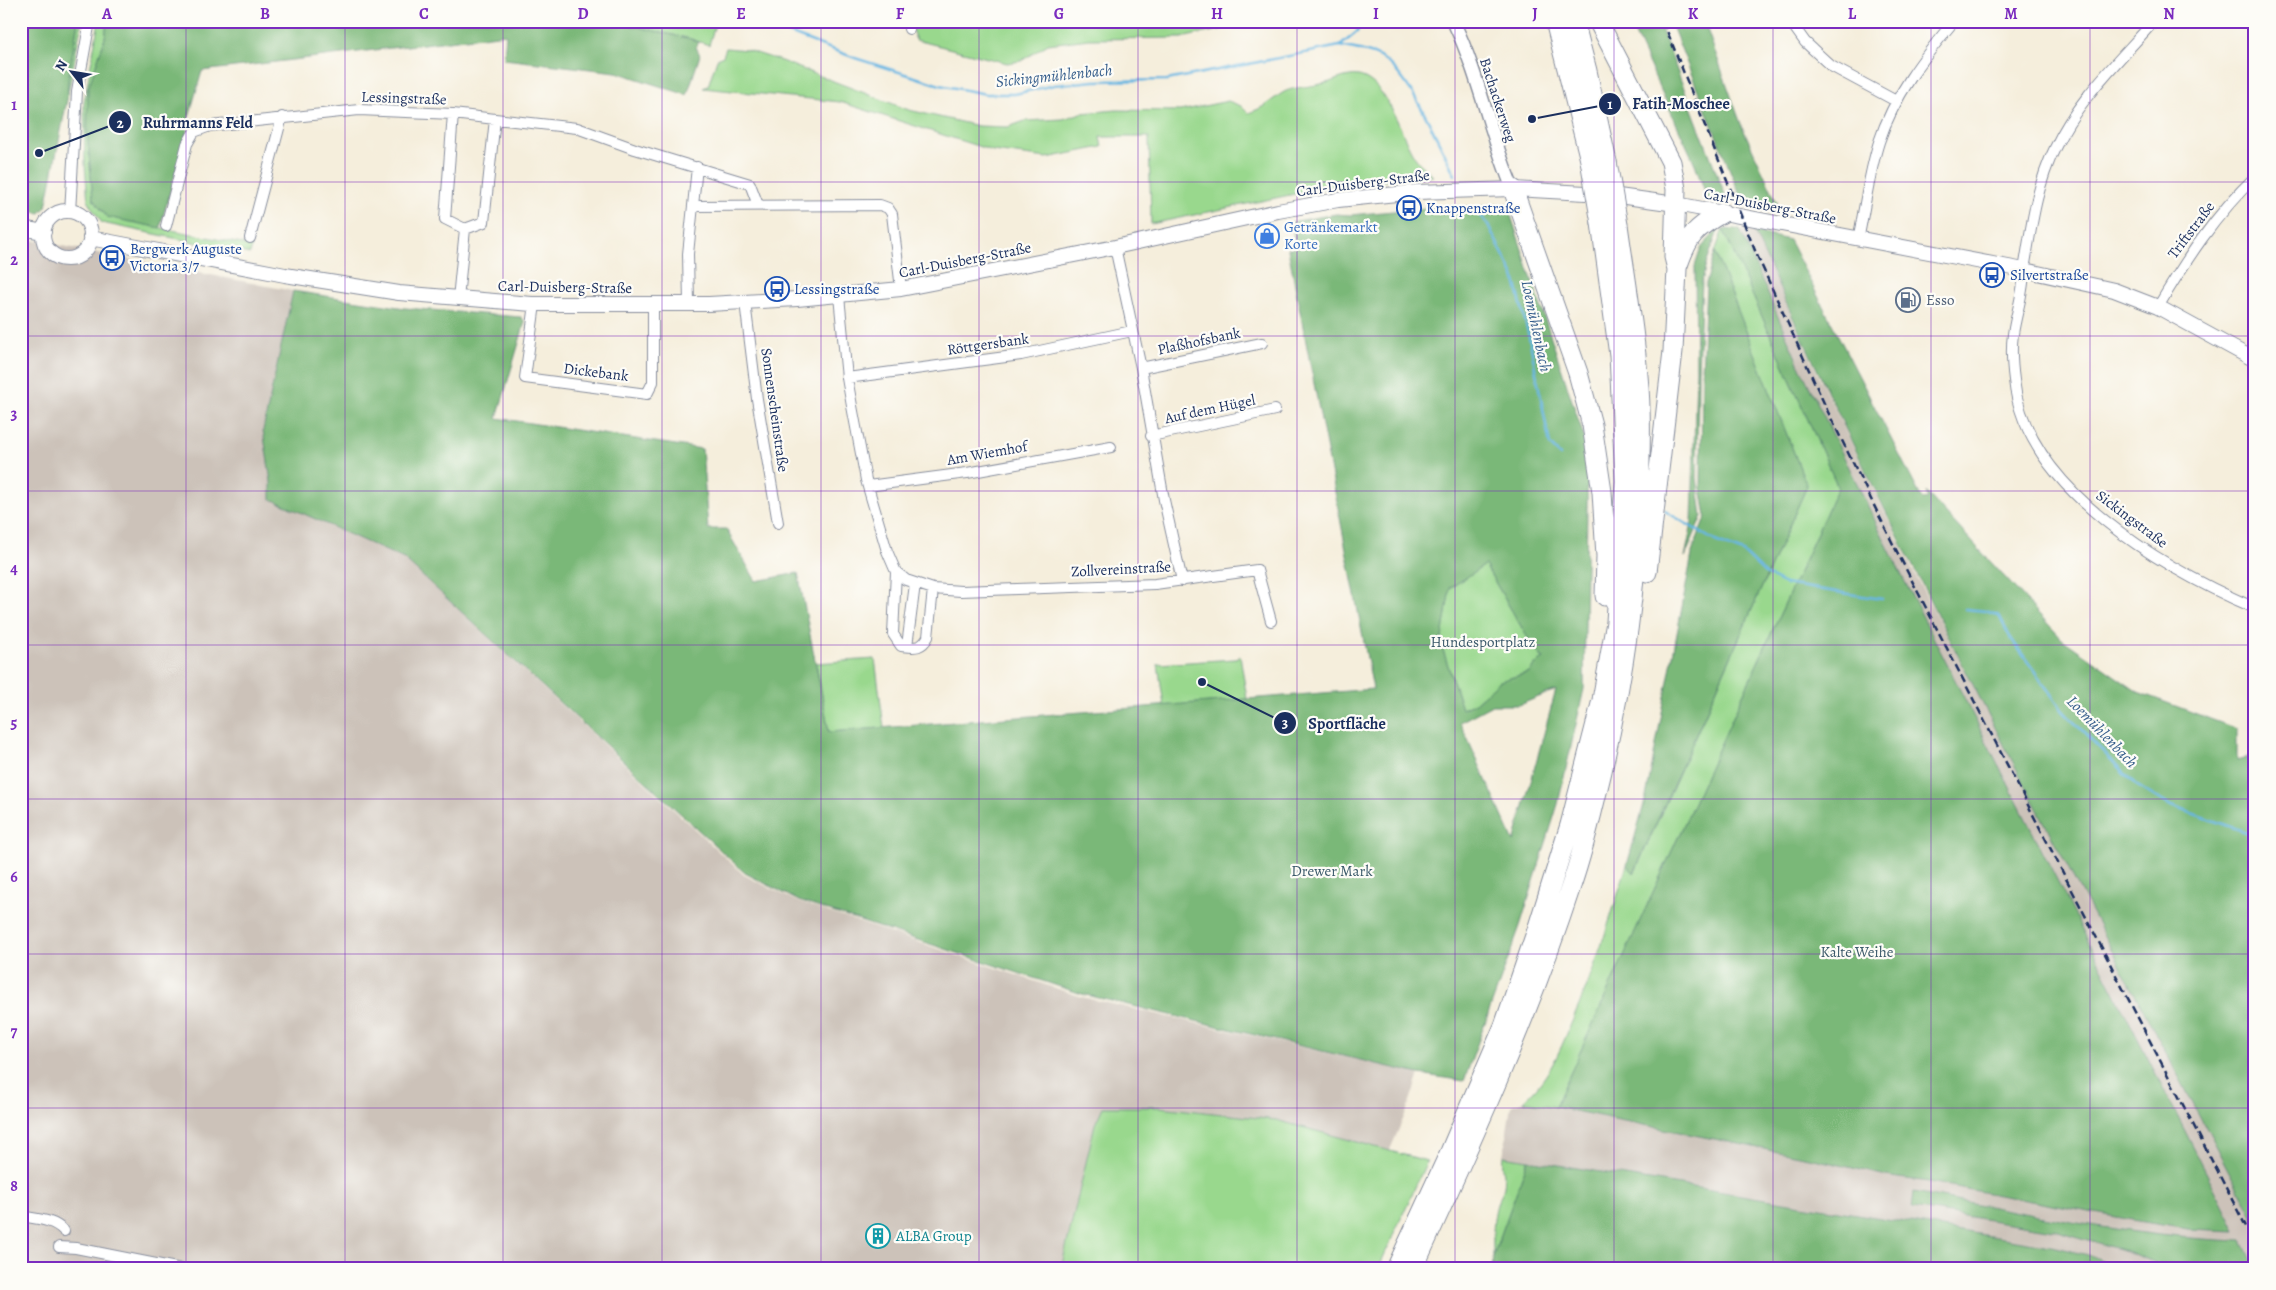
<svg xmlns="http://www.w3.org/2000/svg" width="2276" height="1290" font-family="Alegreya,serif">
<style>
.industrial{fill:#ccc2b9}
.green{fill:#99d88d;stroke:#5a8476}
.forest{fill:#7ab878;stroke:#4a746b;fill-rule:evenodd}
.lines{fill:none;stroke-linecap:round;stroke-linejoin:round}
.stream{stroke:#68b6e2;stroke-width:2.5}
.minor-casing{stroke:#888e9d;stroke-width:12}
.tertiary-casing{stroke:#888e9d;stroke-width:15}
.secondary-casing{stroke:#888e9d;stroke-width:16}
.motorway-casing{stroke:#888e9d;stroke-width:21}
.minor{stroke:#fff;stroke-width:10}
.tertiary{stroke:#fff;stroke-width:12}
.secondary{stroke:#fff;stroke-width:14}
.motorway{stroke:#fff;stroke-width:19}
.rail{stroke:#1b2f5e;stroke-width:2.5;stroke-dasharray:8 4;stroke-linecap:butt}
.motorway-bridge-casing{stroke:#888e9d;stroke-width:21;stroke-linecap:butt}
.motorway-bridge{stroke:#fff;stroke-width:19}
.grid{fill:none;stroke:#7b2cbf;stroke-width:1;stroke-opacity:0.55}
.labels{text-anchor:middle;dominant-baseline:central;stroke-width:4.5;stroke-linejoin:round;paint-order:stroke}
.street-label{font-size:15px;fill:#1b2f5e;stroke:#fdfcf7}
.transit-label{font-size:15px;fill:#164399;stroke:#fdfcf7;text-anchor:start}
.shop-label{font-size:15px;fill:#366cbe;stroke:#fdfcf7;text-anchor:start}
.service-label{font-size:15px;fill:#4e5e75;stroke:#fdfcf7;text-anchor:start}
.park-label{font-size:15px;fill:#3a596a;stroke:#fdfcf7}
.culture-label{font-size:15px;fill:#0d838f;stroke:#fdfcf7;text-anchor:start}
.water-label{font-size:16px;font-style:italic;fill:#365e8c;stroke:#fdfcf7}
.leader{fill:none;stroke:#1b2f5e;stroke-width:2}
.callout-dot{fill:#1b2f5e;stroke:#fdfcf7;stroke-width:2}
.mark-label{font-size:15px;text-anchor:middle;font-weight:bold;fill:#fff}
.callout-label{font-size:16px;text-anchor:middle;font-weight:bold;fill:#1b2f5e;stroke:#fdfcf7;stroke-width:4.5;stroke-linejoin:round;paint-order:stroke}
.neatline{fill:none;stroke:#7b2cbf;stroke-width:2}
.grid-label{font-size:16px;text-anchor:middle;font-weight:bold;fill:#7b2cbf}
</style>
<rect width="100%" height="100%" fill="#fdfcf7"/>
<filter id="ink" filterUnits="userSpaceOnUse"><feTurbulence type="fractalNoise" baseFrequency=".02" numOctaves="2"/><feDisplacementMap in="SourceGraphic" scale="10" xChannelSelector="R" yChannelSelector="G"/><feConvolveMatrix kernelMatrix="1 2 1 2 8 2 1 2 1" color-interpolation-filters="sRGB"/></filter>
<filter id="wash" filterUnits="userSpaceOnUse"><feTurbulence type="fractalNoise" baseFrequency=".0096" numOctaves="4" result="noise"/><feDisplacementMap in="SourceGraphic" scale="20" xChannelSelector="R" yChannelSelector="G"/><feGaussianBlur stdDeviation="1.12" result="paint"/><feColorMatrix in="noise" values="0 0 0 0 0 0 0 0 0 0 0 0 0 0 0 0 0 1.4 0 .05"/><feComposite in="paint" operator="in"/></filter>
<g filter="url(#wash)">
<rect width="100%" height="100%" fill="#f5eedc"/>
<path class="industrial" d="M1740,230L1754,232L1811,360L1914,573L2255,1221V1267L2241,1241L2190,1240L2140,1234L1914,1192L1912,1208L2054,1230L2132,1253L2170,1269H2120L2088,1255L2051,1246L1503,1156L1511,1106L1523,1101L1823,1161L1891,1177L1929,1182L2143,1222L2188,1229L2235,1231L1903,578L1799,365Z
M21,238L293,291L263,429L271,482V499L404,559L744,875L798,902L1082,997L1419,1074L1407,1110L1339,1269H21Z"/>
<path class="green" d="M78,21H82L67,99L68,81Z
M99,21H107L105,38L88,89L87,131L93,199L107,217L252,246L250,254L102,223L88,202L85,165L84,102Z
M611,21H716L709,45L691,39Z
M912,21H1257V22L1181,38L1089,39L1048,44L1021,61L1007,63L916,40L912,30Z
M726,48L747,50L781,61L909,110L978,126L1008,127L1025,121L1063,119L1081,113L1117,110L1180,111L1228,101L1241,106L1248,113C1263,109 1271,100 1284,92C1293,87 1310,87 1321,84C1331,83 1340,77 1350,76C1372,72 1387,99 1395,116C1408,142 1409,157 1433,176L1360,183L1314,190L1151,224L1149,137H1100L1102,147L1047,158L993,151L840,102L703,88L708,86L717,59L723,56Z
M1723,229L1838,487L1555,1107L1523,1101C1548,1080 1559,1053 1571,1024C1594,973 1610,919 1627,865L1635,872L1807,486L1715,252Z
M1485,565L1532,645L1544,660L1534,665L1530,672L1500,681L1475,703L1462,709L1441,644L1450,588Z
M1240,655L1247,699L1164,706L1158,664L1235,659Z
M875,659L884,728L829,732L816,663Z
M1103,1107H1159L1276,1120L1427,1161L1378,1269H1061L1095,1124Z
M1503,1156L1528,1160L1493,1257C1493,1239 1492,1218 1498,1201C1500,1196 1503,1192 1504,1187C1506,1175 1501,1167 1503,1156Z"/>
<path class="forest" d="M21,21H78L68,81L67,100L46,207L40,213L21,210Z
M107,21H611L691,39L699,42L696,47L700,55L687,95L616,72L504,59L506,34L202,71L188,120L189,125L160,228L107,217L93,199L87,131L88,89L105,38Z
M1629,21H1658L1729,205L1708,200L1695,164Z
M1670,21H1704L1741,124L1781,211L1744,205Z
M1507,204L1588,449L1584,689L1558,804L1520,926L1464,1081L1419,1074L1082,994L799,901L745,873L404,559L271,499V482L263,430L293,291L405,308L521,317L525,322L497,418L702,449L708,529H726L756,581L798,573L829,732L1373,689L1288,249L1296,248L1291,222L1336,214L1350,215L1447,206L1474,207ZM1485,565L1532,645L1544,659L1534,665L1530,672L1500,681L1475,703L1462,709L1441,644L1450,588ZM1556,690L1514,842L1460,722L1492,705H1519Z
M1719,228L1706,264L1702,282L1698,370L1697,478L1702,516L1685,557L1692,523L1696,370L1695,266L1701,248Z
M1723,229L1740,230L1799,365L1903,578L2236,1231L2188,1229L2143,1222L1929,1182L1891,1177L1823,1161L1555,1107L1838,487Z
M1754,232L1789,240L1922,499L1928,498L1926,492L2062,639L2138,692L2237,729V761L2255,756V1221C2083,894 1905,570 1754,232Z
M1715,252L1807,486L1634,873L1627,865L1646,797L1693,549L1706,516L1701,488L1702,374L1706,283Z
M1528,1160L2051,1246L2088,1255L2120,1269H1492L1493,1257Z
M1914,1192C2023,1212 2131,1238 2242,1241L2255,1269H2170L2132,1253L2054,1230L1912,1208Z"/>
<g class="lines">
<path class="stream" d="M748,21L776,28L855,58L940,85L986,94H1015L1054,85L1094,81L1167,80L1340,46C1353,49 1366,50 1378,56C1410,73 1438,142 1455,175
M1340,46L1357,32L1362,21
M1474,207L1488,225L1514,276L1529,337L1550,445L1560,455
M1665,511L1715,541L1743,552L1767,575L1785,584L1882,599
M1965,609L1986,611L1999,616L2010,637L2063,711L2136,785L2168,805L2255,835"/>
</g>
</g>
<g filter="url(#ink)">
<g class="lines">
<defs>
<path id="minor" d="M1790,21L1805,42L1831,66L1896,101
M2154,21C2119,61 2077,100 2055,148C2036,186 2031,229 2024,270C2024,292 2016,313 2013,334C2011,348 2012,365 2014,380C2025,489 2164,569 2255,608
M909,29V21
M453,114L445,219L465,229L484,222L495,119
M694,206L880,205L888,208L892,214L901,289
M70,212L77,92L90,21
M166,226L187,144L194,132L210,126L359,110L453,114L495,119L577,128L635,149L750,184L758,205
M250,238L282,117
M1858,240C1865,207 1869,173 1879,142C1894,96 1923,58 1954,21
M1115,247L1141,368L1164,500L1182,581
M839,296L847,378L852,406L866,480L887,551L896,572L906,580L933,589L961,591L1155,584L1257,570L1271,621
M458,299L465,229
M745,302L757,399L778,523
M535,304L525,378L647,394L653,382V305
M689,304L688,254L697,167
M2158,307C2186,260 2215,215 2255,177
M1141,368L1262,343
M847,378L1021,355L1132,331
M1151,436L1275,410
M868,486L967,473L1111,447
M896,572L893,634L901,646C913,647 921,650 928,637L933,589
M907,646L915,584
M21,1216C36,1219 53,1219 64,1231
M59,1247L76,1248L181,1269"/>
<path id="tertiary" d="M1453,21C1479,74 1490,135 1513,189"/>
<path id="secondary" d="M43 235a24 24 0 1 1 48 0a24 24 0 1 1-48 0Z
M21,228L44,232
M90,238L285,275L399,293L532,304H709L797,299L901,289L1115,247L1278,211L1338,200L1416,192L1513,189L1604,194L1676,204L2024,270L2114,290L2158,307L2255,360"/>
<path id="motorway" d="M1555,21L1590,160
M1574,21L1587,71L1607,162
M1598,21L1671,162L1676,189L1674,257L1677,269L1673,351L1647,572
M1513,189L1578,373L1592,425L1602,492L1606,556L1605,596
M1678,265C1688,236 1695,228 1722,213
M1396,1269L1450,1152L1504,1026L1537,930L1570,825L1602,700L1616,622L1625,481L1619,355L1601,223
M1413,1269C1471,1143 1528,1018 1571,886C1584,849 1593,809 1602,771C1623,679 1637,590 1639,496C1640,456 1642,416 1638,376C1634,326 1625,275 1618,225"/>
</defs>
<use href="#minor" class="minor-casing"/>
<use href="#tertiary" class="tertiary-casing"/>
<use href="#secondary" class="secondary-casing"/>
<use href="#motorway" class="motorway-casing"/>
<use href="#minor" class="minor"/>
<use href="#tertiary" class="tertiary"/>
<use href="#secondary" class="secondary"/>
<use href="#motorway" class="motorway"/>
<path class="rail" d="M1663,21L1756,253L1828,412L1893,544L2255,1244"/>
<defs>
<path id="motorway-bridge" d="M1590,160L1601,223
M1607,162L1618,225"/>
</defs>
<use href="#motorway-bridge" class="motorway-bridge-casing"/>
<use href="#motorway-bridge" class="motorway-bridge"/>
</g>
</g>
<path class="grid" d="M186,21V1269M345,21V1269M503,21V1269M662,21V1269M821,21V1269M979,21V1269M1138,21V1269M1297,21V1269M1455,21V1269M1614,21V1269M1773,21V1269M1931,21V1269M2090,21V1269M21,182H2255M21,336H2255M21,491H2255M21,645H2255M21,799H2255M21,954H2255M21,1108H2255"/>
<defs>
<symbol id="bus-ring" viewBox="-11 -11 22 22"><circle r="9.5" fill="#fdfcf7" stroke="#1a4fb4" stroke-width="1.5"/><path d="M-5-6H5V4H4V6H2V4H-2V6H-4V4H-5ZM-3.5-4V0h7V-4ZM-3.5 1.2v1.5H-2V1.2ZM2 1.2v1.5H3.5V1.2Z" fill="#1a4fb4"/></symbol>
<symbol id="shop-ring" viewBox="-11 -11 22 22"><circle r="9.5" fill="#fdfcf7" stroke="#3f7fe0" stroke-width="1.5"/><path d="M-5-2.5h2.3a2.7 3.5 0 0 1 5.4 0H5L5.5 6h-11ZM-1.5-2.5h3a1.5 2.3 0 0 0-3 0Z" fill="#3f7fe0"/></symbol>
<symbol id="fuel-ring" viewBox="-11 -11 22 22"><circle r="9.5" fill="#fdfcf7" stroke="#5c6f8a" stroke-width="1.5"/><path d="M-5.5-6h7V0h2V4h1.3V-2.5L3-4.5l.8-.8L6-3V5H2.5V1h-1V6h-7ZM-4.2-4.7v3.2H.2V-4.7Z" fill="#5c6f8a"/></symbol>
<symbol id="building-ring" viewBox="-11 -11 22 22"><circle r="9.5" fill="#fdfcf7" stroke="#0f9aa8" stroke-width="1.5"/><path d="M-4-6H4V6H1V3H-1V6H-4ZM-2.5-4.3h1.7v1.8h-1.7ZM.8-4.3h1.7v1.8H.8ZM-2.5-1h1.7V.8h-1.7ZM.8-1h1.7V.8H.8Z" fill="#0f9aa8"/></symbol>
</defs>
<g fill-rule="evenodd">
<use href="#bus-ring" x="1395" y="194" width="28" height="28"/>
<use href="#shop-ring" x="1253" y="222" width="28" height="28"/>
<use href="#bus-ring" x="98" y="244" width="28" height="28"/>
<use href="#bus-ring" x="1978" y="261" width="28" height="28"/>
<use href="#bus-ring" x="763" y="275" width="28" height="28"/>
<use href="#fuel-ring" x="1894" y="286" width="28" height="28"/>
<use href="#building-ring" x="864" y="1222" width="28" height="28"/>
</g>
<g class="labels">
<g class="street-label">
<text transform="translate(404 98) rotate(2)">Lessingstraße</text>
<text transform="translate(1498 100) rotate(72)">Bachackerweg</text>
<text transform="translate(1363 183) rotate(-7)">Carl-Duisberg-Straße</text>
<text transform="translate(1770 206) rotate(11)">Carl-Duisberg-Straße</text>
<text transform="translate(2191 230) rotate(-53)">Triftstraße</text>
<text transform="translate(965 260) rotate(-11)">Carl-Duisberg-Straße</text>
<text transform="translate(565 287) rotate(1)">Carl-Duisberg-Straße</text>
<text transform="translate(1199 341) rotate(-12)">Plaßhofsbank</text>
<text transform="translate(988 344) rotate(-8)">Röttgersbank</text>
<text transform="translate(596 372) rotate(7)">Dickebank</text>
<text transform="translate(1210 409) rotate(-12)">Auf dem Hügel</text>
<text transform="translate(775 410) rotate(82)">Sonnenscheinstraße</text>
<text transform="translate(987 453) rotate(-10)">Am Wiemhof</text>
<text transform="translate(2132 519) rotate(37)">Sickingstraße</text>
<text transform="translate(1121 569) rotate(-3)">Zollvereinstraße</text>
</g>
<g class="transit-label">
<text x="1426" y="208">Knappenstraße</text>
<text x="130" y="249">Bergwerk Auguste<tspan x="130" dy="17">Victoria 3/7</tspan></text>
<text x="2010" y="275">Silvertstraße</text>
<text x="794" y="289">Lessingstraße</text>
</g>
<g class="shop-label">
<text x="1284" y="227">Getränkemarkt<tspan x="1284" dy="17">Korte</tspan></text>
</g>
<g class="service-label">
<text x="1926" y="300">Esso</text>
</g>
<g class="park-label">
<text x="1483" y="642">Hundesportplatz</text>
<text x="1332" y="871">Drewer Mark</text>
<text x="1857" y="952">Kalte Weihe</text>
</g>
<g class="culture-label">
<text x="896" y="1236">ALBA Group</text>
</g>
<g class="water-label">
<text transform="translate(1054 76) rotate(-6)">Sickingmühlenbach</text>
<text transform="translate(1536 326) rotate(78)">Loemühlenbach</text>
<text transform="translate(2102 732) rotate(46)">Loemühlenbach</text>
</g>
</g>
<path class="leader" d="M1532 119L1610 104M39 153L120 122M1202 682L1285 723"/>
<g class="callout-dot">
<circle cx="1532" cy="119" r="5"/>
<circle cx="39" cy="153" r="5"/>
<circle cx="1202" cy="682" r="5"/>
<circle cx="1610" cy="104" r="12"/>
<circle cx="120" cy="122" r="12"/>
<circle cx="1285" cy="723" r="12"/>
</g>
<g class="mark-label">
<text x="1610" y="109">1</text>
<text x="120" y="128">2</text>
<text x="1285" y="728">3</text>
</g>
<g class="callout-label">
<text x="1681" y="109">Fatih-Moschee</text>
<text x="198" y="128">Ruhrmanns Feld</text>
<text x="1347" y="729">Sportfläche</text>
</g>
<rect width="2276" height="1290" fill="none" stroke="#fdfcf7" stroke-width="55"/>
<g transform="translate(72 72) rotate(301)" stroke="#fdfcf7" stroke-width="4" paint-order="stroke">
<path d="M0-4L9 19L0 12L-9 19Z" fill="#1b2f5e"/>
<text y="-8" font-size="14" font-weight="bold" text-anchor="middle" fill="#1b2f5e">N</text>
</g>
<rect x="28" y="28" width="2220" height="1234" class="neatline"/>
<g class="grid-label">
<text x="107" y="19">A</text>
<text x="265" y="19">B</text>
<text x="424" y="19">C</text>
<text x="583" y="19">D</text>
<text x="741" y="19">E</text>
<text x="900" y="19">F</text>
<text x="1059" y="19">G</text>
<text x="1217" y="19">H</text>
<text x="1376" y="19">I</text>
<text x="1535" y="19">J</text>
<text x="1693" y="19">K</text>
<text x="1852" y="19">L</text>
<text x="2011" y="19">M</text>
<text x="2169" y="19">N</text>
<text x="14" y="110">1</text>
<text x="14" y="265">2</text>
<text x="14" y="419">3</text>
<text x="14" y="574">4</text>
<text x="14" y="728">5</text>
<text x="14" y="882">6</text>
<text x="14" y="1037">7</text>
<text x="14" y="1191">8</text>
</g>
</svg>
